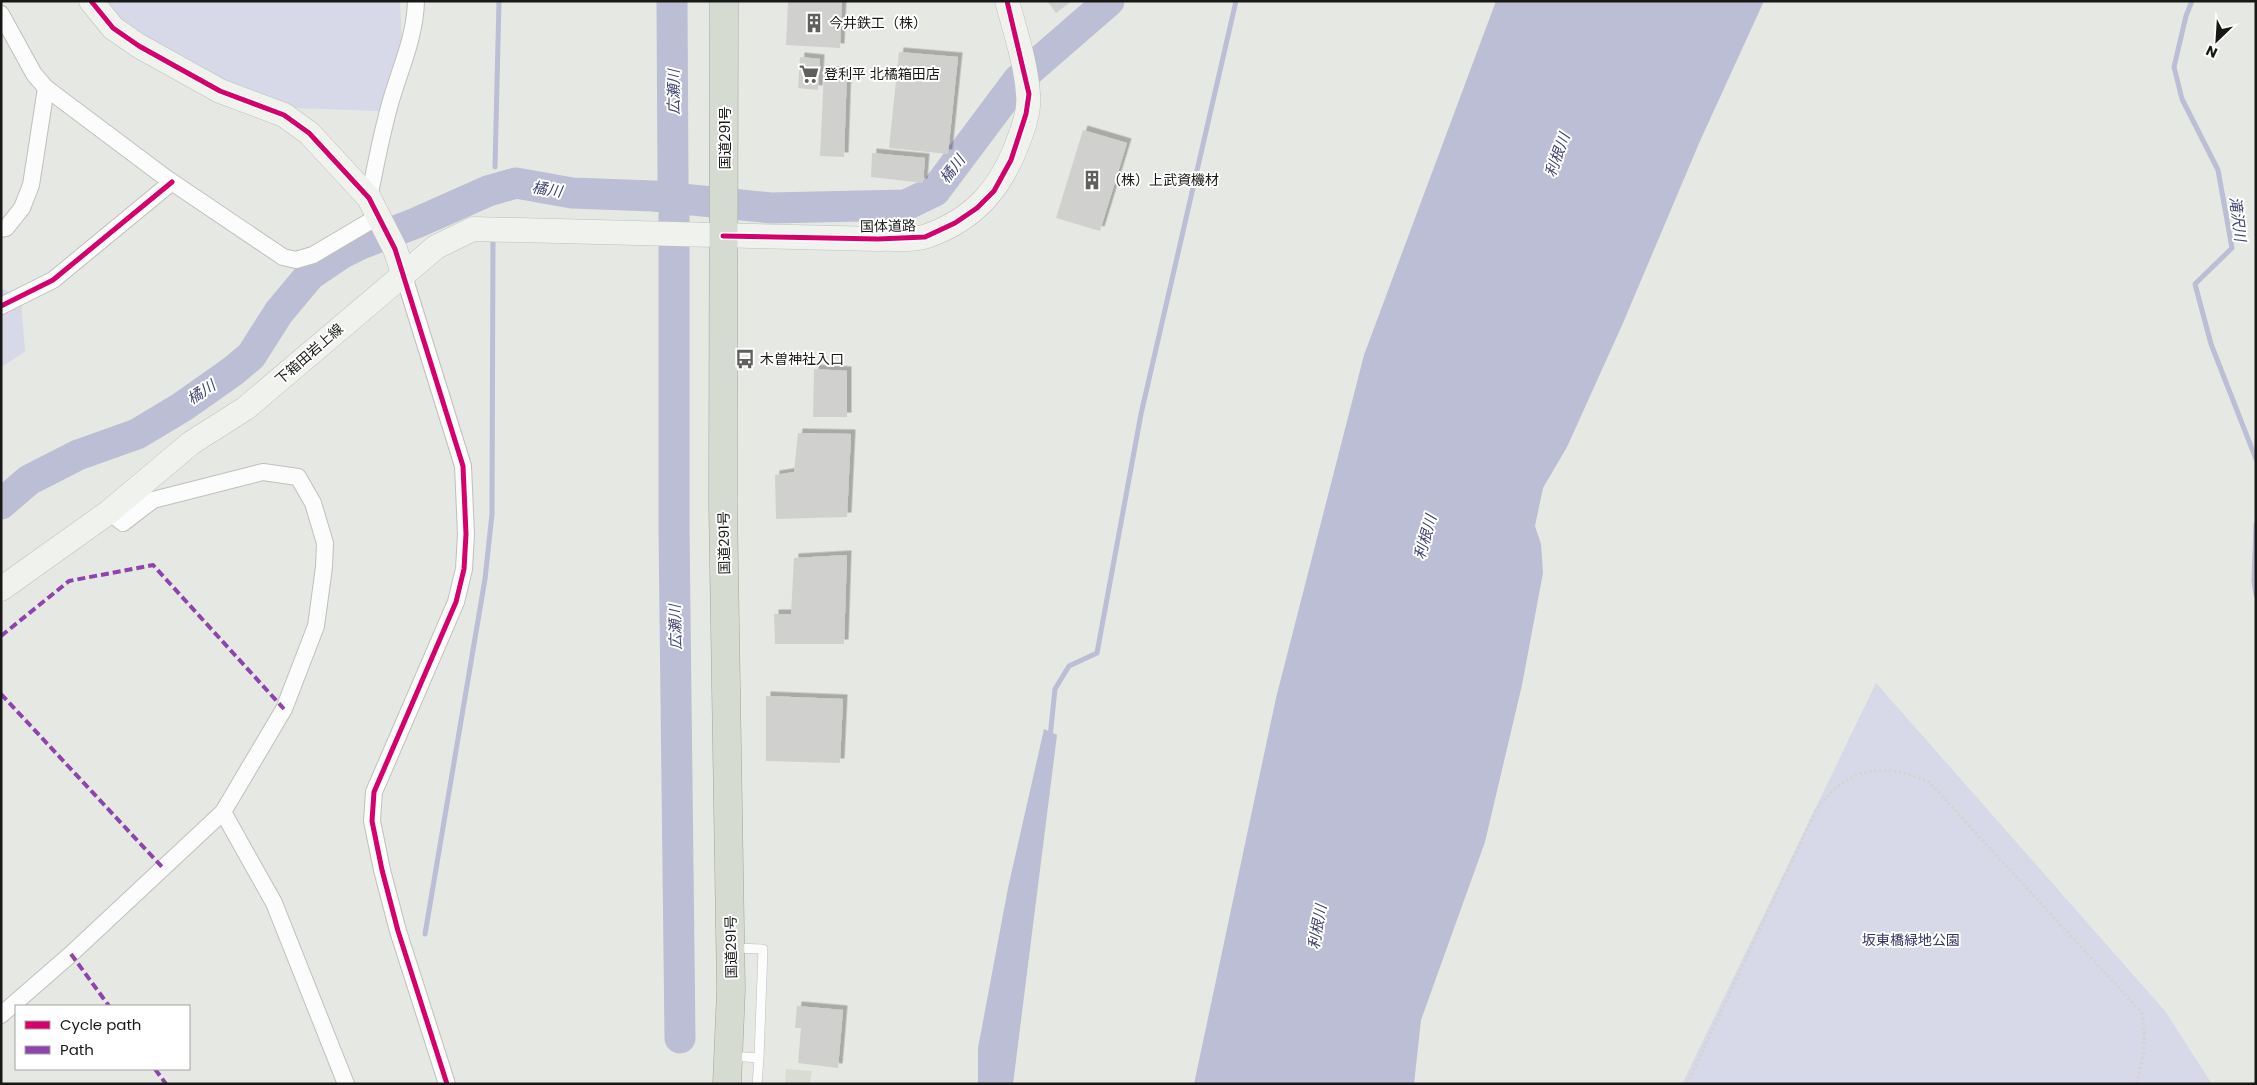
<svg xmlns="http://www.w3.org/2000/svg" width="2257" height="1085" font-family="Poppins,'Noto Sans JP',sans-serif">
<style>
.built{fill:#d7ddd2}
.green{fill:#d7d9e8}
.water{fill:#bbbed4}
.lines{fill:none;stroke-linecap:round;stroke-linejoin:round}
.stream{stroke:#bbbed4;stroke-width:5}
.river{stroke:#bbbed4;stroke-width:31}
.building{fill:#d0d1ce;filter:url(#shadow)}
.lane-casing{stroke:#bec0bc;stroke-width:10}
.street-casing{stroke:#bec0bc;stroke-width:18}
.secondary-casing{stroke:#bec0bc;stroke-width:25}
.highway-casing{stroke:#a0a59a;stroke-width:29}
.path{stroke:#d4d4d3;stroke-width:3;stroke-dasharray:2.5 2.5;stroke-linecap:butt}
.lane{stroke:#fbfcfb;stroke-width:9}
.street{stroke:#fbfcfb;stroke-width:16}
.secondary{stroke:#f0f2ee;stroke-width:24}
.highway{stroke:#d6dbd1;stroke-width:28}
.quiet{stroke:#8e44ad;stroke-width:4;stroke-dasharray:8 4;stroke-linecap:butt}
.cycleway-casing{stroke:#fff;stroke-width:8}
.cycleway{stroke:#d6006c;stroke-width:5}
.labels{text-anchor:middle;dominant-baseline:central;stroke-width:4;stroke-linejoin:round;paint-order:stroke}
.poi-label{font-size:14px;fill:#181916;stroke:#fff;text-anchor:start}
.street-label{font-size:14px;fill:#181916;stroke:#fff}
.park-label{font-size:14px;fill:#333462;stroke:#fff}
.water-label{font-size:15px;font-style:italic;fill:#424474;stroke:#fff}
</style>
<defs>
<filter id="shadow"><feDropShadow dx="4.5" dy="-4.5" stdDeviation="0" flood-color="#0004"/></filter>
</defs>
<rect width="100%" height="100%" fill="#e6e8e3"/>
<path class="built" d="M786,1069L812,1071L810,1084H785Z"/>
<path class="green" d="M100,1H400L402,42L379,111L293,108L220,82L142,40Z
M1,288L21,298L25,352L1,367Z
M1876,683L2165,1011L2212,1084H1682Z"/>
<path class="water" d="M1496,1H1764L1700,141L1623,323L1567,447L1543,488L1535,526L1541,544L1543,573L1522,685L1485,842L1421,1020L1414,1084H1194L1276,698L1364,355Z
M1044,729L1057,735L1013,1084H978V1048L1008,888Z"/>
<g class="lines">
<path class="stream" d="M2192,1L2186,16L2174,67L2182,99L2218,170L2232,248L2195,284L2211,344L2256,459
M495,167L499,1
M2256,524L2254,581L2256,595
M1050,737L1055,689L1069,666L1097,653L1141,414L1236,1
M425,934L485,579L492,514L493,235"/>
<path class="river" d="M672,1L673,183
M674,215V528L680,1038
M1,504L29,480L78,455L137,434L182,407L233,371L251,356L279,312L310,275L341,254L361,244L416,223L488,191L516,183L572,193L653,196L771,208L906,205L935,191L1018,80L1109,1"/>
</g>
<path class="building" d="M788,1H842L840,48L786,45Z
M1047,1H1072L1056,13Z
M899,52L958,57L948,154L889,148Z
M800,57L820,59L818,90L798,88Z
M824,71H847L844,157L820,156Z
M1083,130L1127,143L1100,231L1056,218Z
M872,153L925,158L923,183L871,177Z
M814,369L847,371V417H813Z
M798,433L851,434L847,517L776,519L775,475L794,472Z
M847,555L844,644H775L774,614H791L794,558Z
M766,696L843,699L840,763L766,761Z
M797,1006L843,1010L838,1068L798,1063L801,1028H795Z"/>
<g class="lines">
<defs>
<path id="lane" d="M734,948L763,949L759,1058
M730,1056L759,1058L757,1084"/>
<path id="street" d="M1,14L34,74L46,88L166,178L283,257L296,260L313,255L379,216
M369,198C376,164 382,130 392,97C402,64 415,36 416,1
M1,229L6,228L22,208L31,185L46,88
M403,273L463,466L466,534L464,569L456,602L374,792L372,821L382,870L398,931L447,1084
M1,306L53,280L172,182
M223,812L274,903L346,1084
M1,1015L71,954L223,812L284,709L316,626L324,567L325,543L313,503L298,477L263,472L153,500L123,523L109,512"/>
<path id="secondary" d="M91,1L113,28L139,46L220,91L284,115L309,133L369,198L395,249L403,273
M1,589L109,512L191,443L246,408L436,247L473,229L878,239C893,238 913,241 927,236C975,219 1001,188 1018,142C1024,127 1030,109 1028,94C1026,63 1015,31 1007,1"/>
<path id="highway" d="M724,1L723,504L731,990L727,1084"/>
</defs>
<use href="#lane" class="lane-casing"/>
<use href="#street" class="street-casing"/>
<use href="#secondary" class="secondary-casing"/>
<use href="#highway" class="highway-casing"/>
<path class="path" d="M1687,1084L1815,812C1846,767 1881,761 1929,782L2142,1013C2146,1041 2145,1057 2136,1084"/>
<use href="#lane" class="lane"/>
<use href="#street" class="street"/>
<use href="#secondary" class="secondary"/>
<use href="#highway" class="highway"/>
<path class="quiet" d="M1,636L69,581L153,565L284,709
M1,694L163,868
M71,954L109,1006
M155,1069L166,1084"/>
<defs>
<path id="cycleway" d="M91,1L113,28L139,46L220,91L284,115L309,133L369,198L395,249L463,466L466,534L464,569L456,602L374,792L372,821L382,870L398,931L447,1084
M723,236L878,239L925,237L955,223L977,208L994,191L1011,160L1026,114L1029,94L1007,1
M1,306L53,280L172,182"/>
</defs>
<use href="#cycleway" class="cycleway-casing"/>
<use href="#cycleway" class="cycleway"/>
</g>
<defs>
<symbol id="building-bare" viewBox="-9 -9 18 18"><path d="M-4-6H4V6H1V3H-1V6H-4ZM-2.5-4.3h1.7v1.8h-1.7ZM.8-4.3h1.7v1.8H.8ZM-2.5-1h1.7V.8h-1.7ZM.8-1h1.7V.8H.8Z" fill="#60615e" stroke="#fff" stroke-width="2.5" paint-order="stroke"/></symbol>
<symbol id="supermarket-bare" viewBox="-9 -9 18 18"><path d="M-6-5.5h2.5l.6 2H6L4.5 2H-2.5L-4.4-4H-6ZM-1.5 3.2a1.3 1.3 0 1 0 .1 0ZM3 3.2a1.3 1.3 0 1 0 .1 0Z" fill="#60615e" stroke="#fff" stroke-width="2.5" paint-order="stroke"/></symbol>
<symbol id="bus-bare" viewBox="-9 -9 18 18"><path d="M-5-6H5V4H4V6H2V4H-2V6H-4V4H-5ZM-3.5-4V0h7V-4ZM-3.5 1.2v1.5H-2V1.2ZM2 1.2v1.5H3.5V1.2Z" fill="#60615e" stroke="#fff" stroke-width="2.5" paint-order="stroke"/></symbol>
</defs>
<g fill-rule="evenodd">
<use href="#building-bare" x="800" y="9" width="28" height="28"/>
<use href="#supermarket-bare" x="795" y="60" width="28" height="28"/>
<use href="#building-bare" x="1078" y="166" width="28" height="28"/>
<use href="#bus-bare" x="731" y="345" width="28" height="28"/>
</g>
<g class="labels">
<g class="poi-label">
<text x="829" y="23">今井鉄工（株）</text>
<text x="824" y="74">登利平 北橘箱田店</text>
<text x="1107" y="180">（株）上武資機材</text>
<text x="760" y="359">木曽神社入口</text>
</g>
<g class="street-label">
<text transform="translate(725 138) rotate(-90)">国道291号</text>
<text transform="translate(888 226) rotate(-1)">国体道路</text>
<text transform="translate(309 354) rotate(-41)">下箱田岩上線</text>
<text transform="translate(724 543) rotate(-91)">国道291号</text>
<text transform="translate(731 947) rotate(-91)">国道291号</text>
</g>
<g class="park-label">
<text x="1911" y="940">坂東橋緑地公園</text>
</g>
<g class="water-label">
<text transform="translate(673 92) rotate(-90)">広瀬川</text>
<text transform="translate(1557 155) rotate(-70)">利根川</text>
<text transform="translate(952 169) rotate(-53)">橘川</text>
<text transform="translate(547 189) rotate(9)">橘川</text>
<text transform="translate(2238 219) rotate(83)">滝沢川</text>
<text transform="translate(201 392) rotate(-33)">橘川</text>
<text transform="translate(1425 537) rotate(-74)">利根川</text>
<text transform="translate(675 627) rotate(-91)">広瀬川</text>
<text transform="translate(1317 927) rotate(-80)">利根川</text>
</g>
</g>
<rect width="2257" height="1085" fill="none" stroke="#181916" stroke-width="5"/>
<rect x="15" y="1005" width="175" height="65" fill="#ffffff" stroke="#a3a3a2"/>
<rect x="25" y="1021" width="25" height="8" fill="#d6006c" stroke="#a3a3a2"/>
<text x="60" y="1030" font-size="15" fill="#181916">Cycle path</text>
<rect x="25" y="1046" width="25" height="8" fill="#8e44ad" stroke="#a3a3a2"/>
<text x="60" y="1055" font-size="15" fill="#181916">Path</text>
<g transform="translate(2217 40) rotate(205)" stroke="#ffffff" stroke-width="4" paint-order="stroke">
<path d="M0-4L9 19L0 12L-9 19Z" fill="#181916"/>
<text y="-8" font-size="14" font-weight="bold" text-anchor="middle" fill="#181916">N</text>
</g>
</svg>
